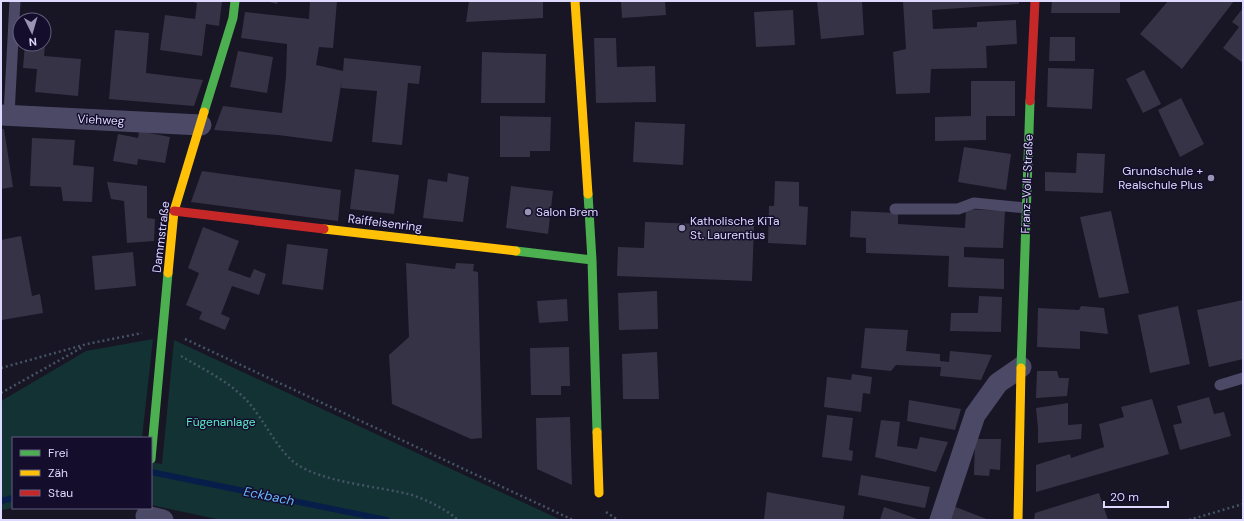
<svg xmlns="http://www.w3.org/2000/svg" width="1244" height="521" font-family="'DM Sans',sans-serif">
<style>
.green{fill:#123234}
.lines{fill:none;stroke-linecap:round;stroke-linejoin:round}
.stream{stroke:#081e4a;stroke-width:6}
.building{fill:#373346}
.path{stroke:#455465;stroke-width:2.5;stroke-dasharray:2 3;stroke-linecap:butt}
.lane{stroke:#4b4966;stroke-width:11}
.street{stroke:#4b4966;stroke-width:21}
.fast{stroke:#4caf50;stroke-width:9}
.slow{stroke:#ffc107;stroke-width:9}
.jam{stroke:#c62828;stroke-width:9}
.poi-dot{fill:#9994b3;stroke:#140e2c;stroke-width:1.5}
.labels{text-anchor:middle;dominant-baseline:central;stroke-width:3;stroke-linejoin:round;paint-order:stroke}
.street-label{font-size:12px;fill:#ded9ff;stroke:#140e2c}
.poi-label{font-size:12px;fill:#ded9ff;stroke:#140e2c;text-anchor:start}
.park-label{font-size:12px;fill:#59ebc8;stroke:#140e2c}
.water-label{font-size:13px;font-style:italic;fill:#67b8ff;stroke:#140e2c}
</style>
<rect width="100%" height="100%" fill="#181525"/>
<path class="green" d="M153,339L142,438H13V508L1,510V401L86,351Z
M174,340L561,520H221L151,505V462L162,464Z"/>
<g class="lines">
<path class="stream" d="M151,472L387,520
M1,501L13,498"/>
</g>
<path class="building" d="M189,1H222L219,26L206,24L202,56L160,50L165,15L195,19L197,3Z
M266,1H278L277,4Z
M310,1H337L333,48L319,47L316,65L343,71L344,58L421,66L419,84L408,83L402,145L372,142L377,91L341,88L342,79L332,142L278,135L214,130L223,106L282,113L286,77L287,44L241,38L245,12L309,19Z
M469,1H543V18L466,22Z
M621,1H665L666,15L622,18Z
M817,1H862L864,35L821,39Z
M903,1H1019V4L932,10L933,29L977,27V22L1016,20L1017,44L986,46L987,68L931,69L930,93L896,94L893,52L906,49Z
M1052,1H1120V13H1051Z
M1168,1H1234L1182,69L1140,34Z
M1243,8V63L1223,48L1239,27L1232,22Z
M793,10L795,45L756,47L754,12Z
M115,30L149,33L146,73L203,80L194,106L109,99Z
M1050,37H1075V61H1049Z
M594,38H616L617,67L655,66L656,102L596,103Z
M25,44L45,46L44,56L81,59L78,96L35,92L37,69L23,68Z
M238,51L273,57L267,93L230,87Z
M482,52L546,54L545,103H481Z
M1048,68L1094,69L1092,109L1047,107Z
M1144,70L1161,104L1143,113L1126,79Z
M971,81H1015V116H986V140L935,141V117L971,116Z
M1181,98L1204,144L1180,157L1158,110Z
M500,116L551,117L550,151H530V157H500Z
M635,122L685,124L683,165L633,162Z
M1,129H4L13,187L1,189Z
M139,131L170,137L165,163L138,159L137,165L113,161L118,134L138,138Z
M32,138L75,140L73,165L94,167L92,202L63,201L61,187L30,186Z
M964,147L1011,154L1006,190L958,182Z
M1077,153L1105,154L1103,193L1045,191V172L1076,173Z
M355,169L399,175L394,214L350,209Z
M202,171L341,190L338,221L191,202Z
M448,173L469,177L463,222L423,218L428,179L447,182Z
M775,181L799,182V206L808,207L806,245L768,243L769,206H774Z
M107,182L147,186V218L155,219L154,241L127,243L124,201L111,199Z
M511,186L553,191L548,234L506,228Z
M966,209L1005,211L1003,248L964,247V257L1004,259V289L948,287L949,256L866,253V238L850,237L851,211L898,213V224L965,228Z
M1111,211L1129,293L1099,298L1080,217Z
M645,222L754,226L752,281L617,276L618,247L644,248Z
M203,227L239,241L228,270L250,278L254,269L266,274L259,295L232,286L221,314L230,318L225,330L199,319L202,312L186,305L199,273L188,268Z
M21,236L32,296L40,294L43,313L2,320L1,240Z
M287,244L328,249L323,290L282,284Z
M133,252L136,286L95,290L92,256Z
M406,263L455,269L456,263L474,264L473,271L478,272L482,438L471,439L392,404L389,355L409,337Z
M657,291L658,329L619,330L618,293Z
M979,296L1002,297L1001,332L950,331L951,313H978Z
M567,299L568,321L539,323L537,301Z
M1243,300V359L1209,367L1197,310Z
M1081,306L1104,308L1108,334L1080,331V349L1037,347L1038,308L1079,310Z
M1178,306L1190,364L1150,373L1138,315Z
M865,328L908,330L906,351L940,354V361L949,362L950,351L992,355L981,380L940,376L941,367L896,365L891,371L861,368Z
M569,347L570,386H561V395H531L530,348Z
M657,352L659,399H623L622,354Z
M1037,371H1057L1059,378H1069L1067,396L1036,398Z
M852,374L872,377L870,394L863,393L861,412L824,407L827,377L851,380Z
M1209,397L1214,414L1224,412L1231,436L1180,450L1173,425L1182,423L1177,406Z
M1152,399L1169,454L1036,492V465L1070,454L1071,458L1104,447L1099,424L1124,417L1121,407Z
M909,400L961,409L955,430L907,421Z
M1068,403V425L1082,424L1081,439L1038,443V428L1036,408Z
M827,415L853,418L849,450L853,451L852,461L822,457Z
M570,417L571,450L572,485L537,469L536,418Z
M881,420L900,422L897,446L917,449L920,437L948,442L936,472L875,457Z
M975,439H1001L1000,470L990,469L989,476L974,475Z
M861,475L930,487L925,508L858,495Z
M767,492L845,506L843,520H764Z
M1099,493L1108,520H1034L1035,513Z
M953,506L989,520H948Z
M884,507L920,520H880Z"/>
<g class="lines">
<path class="path" d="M185,339L573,520
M181,356C204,370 231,382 249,403C264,420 277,449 295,463C323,483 378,486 412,495C429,501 444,508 458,520
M1,368L87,344L142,333
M1,393L83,347
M606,512L618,520
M1189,520L1243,504"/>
<path class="lane" d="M9,115L15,1
M895,209H958L974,203L1026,208
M1220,385L1243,378"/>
<path class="street" d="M1,115L201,125
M146,516L163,520
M940,520L975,415L998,383L1021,367"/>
<path class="fast" d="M204,112L233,18L235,1
M588,194L592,260L597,432
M516,251L592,260
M1021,368L1030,101
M151,459L168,273"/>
<path class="slow" d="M575,1L588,194
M324,229L516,251
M168,273L174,211L204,112
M597,432L599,493
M1018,520L1021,368"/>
<path class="jam" d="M1030,101L1035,1
M174,211L324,229"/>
</g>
<g class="poi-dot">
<circle cx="1211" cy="178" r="4"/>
<circle cx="528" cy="212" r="4"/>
<circle cx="682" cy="228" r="4"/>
</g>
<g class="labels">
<g class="street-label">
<text transform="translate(101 120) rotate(3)">Viehweg</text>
<text transform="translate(1027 184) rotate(-88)">Franz-Voll-Straße</text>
<text transform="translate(385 223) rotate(7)">Raiffeisenring</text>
<text transform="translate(161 237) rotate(-83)">Dammstraße</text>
</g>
<g class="poi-label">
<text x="1203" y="171" text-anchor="end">Grundschule +<tspan x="1203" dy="14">Realschule Plus</tspan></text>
<text x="536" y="212">Salon Brem</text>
<text x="690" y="221">Katholische KiTa<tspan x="690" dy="14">St. Laurentius</tspan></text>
</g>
<g class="park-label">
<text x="221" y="422">Fügenanlage</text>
</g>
<g class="water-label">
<text transform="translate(269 496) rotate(11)">Eckbach</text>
</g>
</g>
<rect width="1244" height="521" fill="none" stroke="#ded9ff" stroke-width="4"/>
<rect x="12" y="437" width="140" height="72" fill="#140e2c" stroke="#655f80"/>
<rect x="20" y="450" width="20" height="6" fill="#4caf50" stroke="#655f80"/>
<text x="48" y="457" font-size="12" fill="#ded9ff">Frei</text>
<rect x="20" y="470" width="20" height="6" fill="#ffc107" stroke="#655f80"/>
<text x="48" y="477" font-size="12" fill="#ded9ff">Zäh</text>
<rect x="20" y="490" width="20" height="6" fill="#c62828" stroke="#655f80"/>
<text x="48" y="497" font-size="12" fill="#ded9ff">Stau</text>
<g transform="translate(32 32) rotate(175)"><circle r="19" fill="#140e2c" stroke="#655f80"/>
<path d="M0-3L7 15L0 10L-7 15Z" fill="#9994b3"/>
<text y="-6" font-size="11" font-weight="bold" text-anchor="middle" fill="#ded9ff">N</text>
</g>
<path d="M1104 501v6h64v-6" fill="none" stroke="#ded9ff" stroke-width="2"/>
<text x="1110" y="501" font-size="12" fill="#ded9ff" stroke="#140e2c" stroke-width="3" paint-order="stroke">20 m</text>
</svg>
